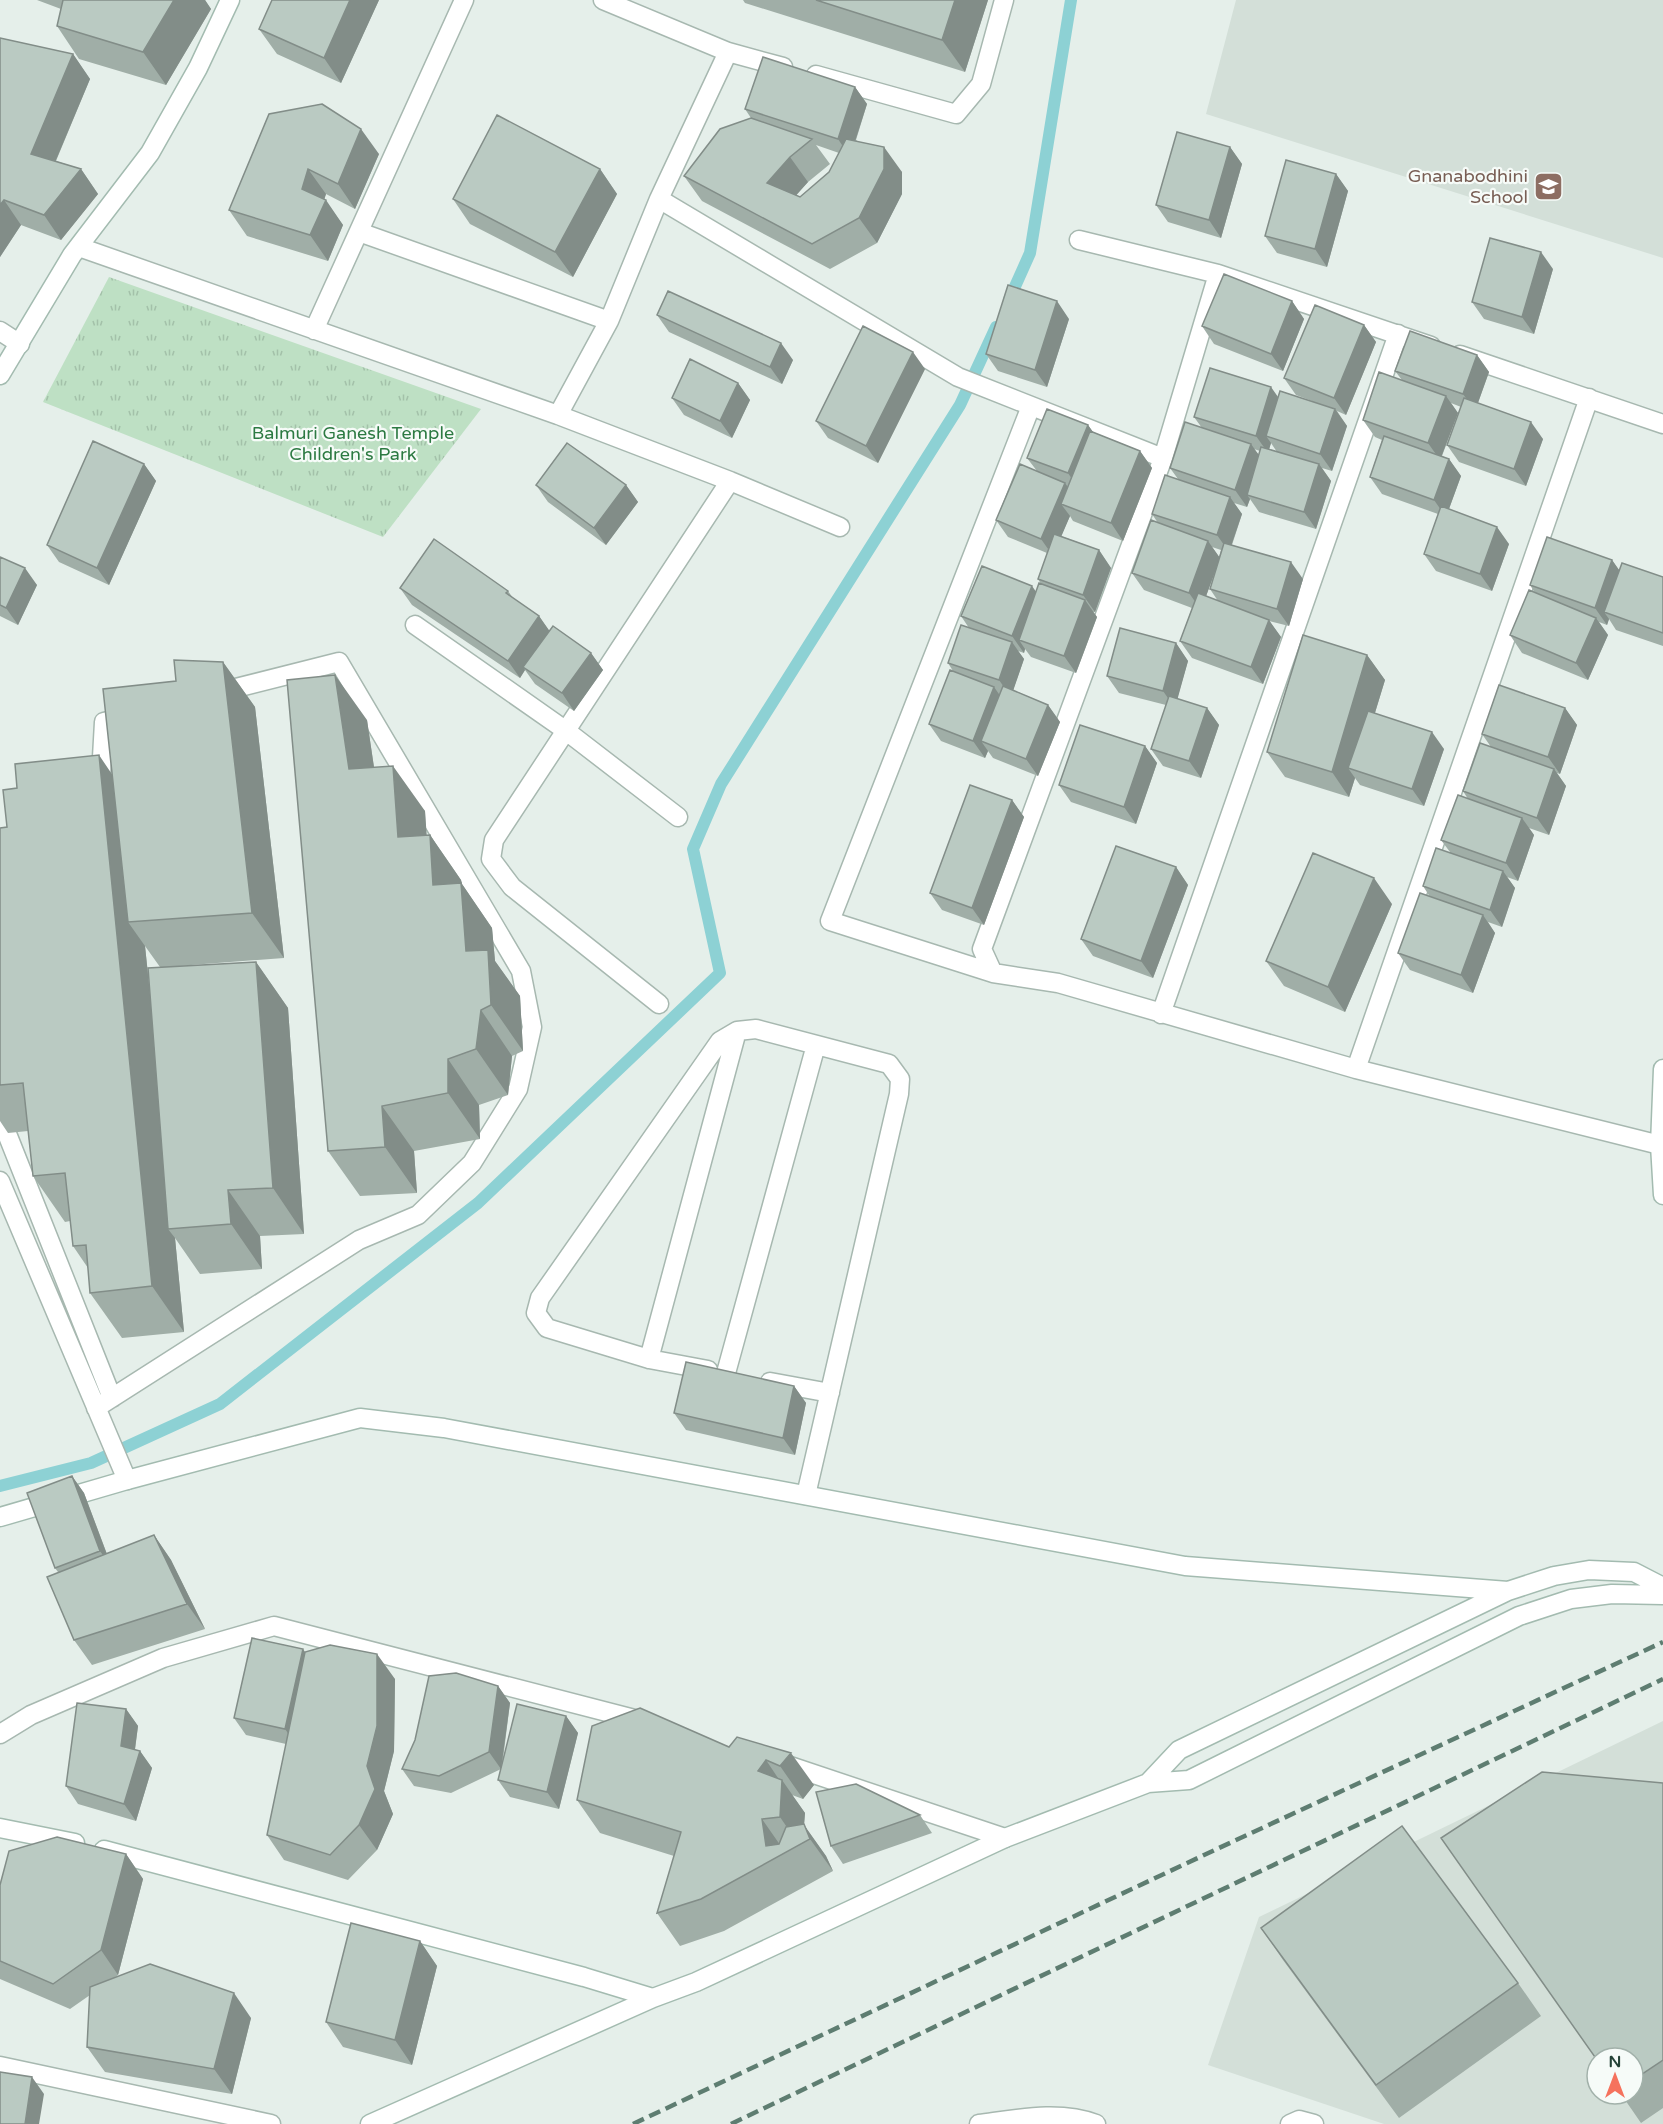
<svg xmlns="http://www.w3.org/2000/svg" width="1663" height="2124" font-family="'Varela Round',sans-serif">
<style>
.built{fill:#d3dfd8;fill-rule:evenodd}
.grass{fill:url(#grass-tufts)}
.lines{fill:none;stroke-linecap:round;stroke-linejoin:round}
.stream{stroke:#8dd1d4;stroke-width:12}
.lane-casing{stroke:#a7b8b0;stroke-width:21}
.street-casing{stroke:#a7b8b0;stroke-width:21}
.secondary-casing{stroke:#a3bbb0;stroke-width:21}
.lane{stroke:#fff;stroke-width:18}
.street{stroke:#fff;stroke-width:18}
.secondary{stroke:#fff;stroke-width:18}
.rail{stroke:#5e7d71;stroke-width:4.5;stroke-dasharray:12 6;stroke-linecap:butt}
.wall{fill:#a0aea7;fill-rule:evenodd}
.shaded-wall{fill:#828d88}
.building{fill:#bacac2;stroke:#828d88;stroke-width:1.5}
.labels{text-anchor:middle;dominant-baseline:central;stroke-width:4.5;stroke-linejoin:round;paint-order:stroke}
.education-label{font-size:18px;fill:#785e54;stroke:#f6fbf8;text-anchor:end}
.park-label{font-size:18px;fill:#2c7a42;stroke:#f6fbf8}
</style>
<defs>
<pattern id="grass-tufts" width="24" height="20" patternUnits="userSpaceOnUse" patternTransform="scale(1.5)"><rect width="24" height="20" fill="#bee0c4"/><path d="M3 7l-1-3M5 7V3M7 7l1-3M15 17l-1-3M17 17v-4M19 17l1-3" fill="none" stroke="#a3c1a9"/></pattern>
</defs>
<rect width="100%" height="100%" fill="#e5efea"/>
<path class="built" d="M1236,0H1663V258L1206,114Z
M1663,1721V2124H1384L1208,2065L1259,1917ZM1597,2058H1633V2094H1597Z"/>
<path class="grass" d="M109,277L481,409L383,537L43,402Z"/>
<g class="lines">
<path class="stream" d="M1009,300L1030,253L1071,0
M0,1486L91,1463L220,1404L478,1203L720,973L693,849L721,784L960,405L996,327"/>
<defs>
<path id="lane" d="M649,1359L737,1031
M708,1370L649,1359L547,1328L536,1313L540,1298L720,1041L737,1031L756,1029L889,1064L900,1079L899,1094L806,1495
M726,1373L816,1045
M770,1382L830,1393"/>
<path id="street" d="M603,0L728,52L783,67
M816,75L956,114L981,84L1004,0
M659,199L958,377L1163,458
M359,232L609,321L659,199L728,52
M1079,240L1218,274
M79,247L558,415L730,481L494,840L491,859L512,887L659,1004
M314,330L464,0
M0,331L20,344
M1431,346L1218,274L1163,458L982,949L993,973L1058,983L1356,1069L1660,1145
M1460,355L1663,424
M558,415L609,321
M730,481L840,527
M415,625L565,730L678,817
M94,779L101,775L104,722L129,716
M993,973L830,921L1031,406
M1161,1014L1398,334
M1356,1069L1589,398
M0,1116L112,1398
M0,1181L127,1480
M96,1408L359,1240L418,1215L472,1163L518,1089L532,1027L521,971L339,662L216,693
M0,1734L31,1715L163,1658L274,1626L642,1721
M781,1763L1005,1838
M0,2066L271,2124
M979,2124C1017,2119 1060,2110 1096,2124
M1290,2124L1299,2120L1314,2124"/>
<path id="secondary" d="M0,375L72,255L150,153L198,68L230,0
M1663,1069L1660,1145L1663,1195
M0,1517L127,1480L360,1418L444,1428L1185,1566L1508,1591
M1148,1783L1179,1750L1508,1591L1554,1576L1589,1570L1634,1572L1663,1587
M0,1828L75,1843
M104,1850L584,1977L653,1998L696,1982L1005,1838L1148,1783L1189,1780L1519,1616L1571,1599L1612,1594L1663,1595
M370,2124L653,1998"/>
</defs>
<use href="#lane" class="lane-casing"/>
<use href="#street" class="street-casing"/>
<use href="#secondary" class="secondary-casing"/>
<use href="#lane" class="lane"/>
<use href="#street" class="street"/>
<use href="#secondary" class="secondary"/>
<path class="rail" d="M633,2124L1219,1848L1663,1642
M731,2124L1663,1679"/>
</g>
<path class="wall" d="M37,0H205L211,9L166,85L79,59L57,26L61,9Z
M379,0L341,83L277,54L259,29Z
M743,0H988L965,72L745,3Z
M0,38L73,54L90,79L56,161L81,169L98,194L61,240L21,225L0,257Z
M855,87L867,104L856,140L902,172V194L877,243L830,269L702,201L684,176L751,118L745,109ZM816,145L839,153L829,172L800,197L796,195L808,182L830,164Z
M269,114L379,154L355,209L326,194L324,199L343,225L328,261L247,236L229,210Z
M1230,147L1242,164L1221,238L1168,222L1156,205Z
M600,169L617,194L573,277L470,224L453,199Z
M1336,174L1348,191L1327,267L1277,253L1265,236Z
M1553,269L1534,334L1484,319L1472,302Z
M1292,301L1304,319L1283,371L1214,344L1202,326Z
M657,315L793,360L782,384L669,332Z
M1069,319L1047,387L998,371L986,354Z
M1364,325L1376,342L1346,415L1337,411L1347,426L1332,471L1322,468L1331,481L1316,529L1259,512L1250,499L1247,507L1234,503L1242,514L1232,545L1303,579L1289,626L1269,621L1281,637L1263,684L1192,658L1180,641L1192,608L1144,590L1132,573L1158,523L1152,514L1178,479L1170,468L1202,428L1194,417L1278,397L1312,401L1296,395L1284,378ZM1271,443L1277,452L1269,449ZM1254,449L1260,451L1259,455ZM1212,547L1221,550L1219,557ZM1215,572L1210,589L1218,601L1206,596Z
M1477,355L1489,372L1478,403L1543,439L1526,486L1459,462L1447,445L1461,407L1451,403L1458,413L1442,456L1449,459L1461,476L1449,509L1509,544L1492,591L1436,571L1424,554L1438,514L1382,494L1370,477L1382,440L1375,437L1363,420L1402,380L1395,371Z
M925,369L878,463L828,438L816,421Z
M738,383L750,400L732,438L684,415L672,398Z
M1088,425L1093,432L1140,451L1152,468L1123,541L1073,521L1070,516L1061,536L1099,550L1111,568L1095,612H1093L1097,617L1076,673L1031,657L1025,649L1024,653L1018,651L1024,659L1013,690L1048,705L1060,722L1038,776L993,758L988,751L985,758L941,741L929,724L953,671L948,663L969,628L961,616L1036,592L1041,584L1038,579L1047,553L1008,537L996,520L1037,471L1027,458Z
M144,464L156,481L109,585L59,562L47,545Z
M536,485H626L638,502L606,545L548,502Z
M0,557L37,585L18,625L0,616Z
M1612,560L1619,570L1663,577V646L1616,630L1609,619L1607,625L1599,622L1608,635L1588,680L1522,653L1510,635L1535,593L1530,585Z
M400,588L508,591L513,598L539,616L549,631L591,653L603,670L574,711L535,684L525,670L520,678L412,605Z
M1176,643L1188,661L1177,699L1207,708L1219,725L1201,778L1163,766L1151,749L1166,705L1119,693L1107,676Z
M1367,655L1385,680L1375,713L1444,749L1424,806L1360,785L1355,778L1349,797L1285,777L1267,752Z
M223,662L255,707L284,958L178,966L256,962L288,1008L304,1234L260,1236L262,1269L200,1274L175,1238L184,1332L122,1338L90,1293L88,1268L73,1246L70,1221L65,1222L33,1176L28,1131L8,1133L0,1121V828L7,827L17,788L113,775L176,681ZM145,946L160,967L152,1011Z
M1565,708L1577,725L1560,774L1557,773L1566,786L1549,835L1529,828L1534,835L1518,881L1507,877L1515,888L1502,927L1488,922L1495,933L1473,993L1410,970L1398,953L1430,897L1423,886L1450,852L1441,840L1468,799L1463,791L1491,747L1482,734Z
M367,720L374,767L425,811L426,835H430L461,880L462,884L492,928L495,961L520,996L523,1051L512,1056L508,1095L479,1105L480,1139L414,1151L417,1193L360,1196L328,1151Z
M1145,746L1157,763L1136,824L1071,802L1059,785Z
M1012,800L1024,817L984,925L942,910L930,893Z
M1176,867L1188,885L1153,978L1093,956L1081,939Z
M1392,904L1345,1012L1284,986L1266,961Z
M794,1386L806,1403L795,1455L686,1430L674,1413Z
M72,1476L84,1493L107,1554L154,1535L171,1560L205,1629L92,1665L74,1640L58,1572L55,1568Z
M305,1652L395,1679L394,1751L384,1791L393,1814L377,1850L348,1880L284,1860L267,1835L286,1744L246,1735L234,1718Z
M498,1686L510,1703L502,1767L566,1716L578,1733L559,1809L510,1797L498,1780L501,1769L451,1793L414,1786L402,1769Z
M126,1709L138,1726L135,1750L140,1751L152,1768L136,1821L78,1804L66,1786Z
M737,1737L814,1785L803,1799L792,1795L805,1813L804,1825L826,1856L833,1871L724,1931L680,1946L657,1913L674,1856L600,1833L577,1800L729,1747Z
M1663,1783V2108L1641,2123L1621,2094H1633V2058Z
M920,1815L932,1833L843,1864L831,1846Z
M126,1854L143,1879L118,1975L114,1978L251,2018L232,2094L105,2072L87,2047L90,1995L70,2009L0,1979V1885Z
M1261,1928L1518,1983L1541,2016L1399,2118L1283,1960Z
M420,1941L437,1966L412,2065L343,2047L326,2022Z"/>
<path class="shaded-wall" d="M174,0H205L211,9L166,85L143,52Z
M350,0H379L341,83L324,58Z
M955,0H988L965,72L942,40Z
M73,54L90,79L48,179L31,154Z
M855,87L867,104L850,157L838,139Z
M361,129L379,154L355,209L338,184Z
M884,147L902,172V194L877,243L859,218Z
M1230,147L1242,164L1221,238L1209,220Z
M790,157L808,182L784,209L767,183Z
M81,169L98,194L61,240L44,215Z
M308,169L326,194L321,210L326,200L343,225L328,261L310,235L302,189Z
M600,169L617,194L573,277L555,252Z
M1336,174L1348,191L1327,267L1315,249Z
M4,200L21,225L0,257V205Z
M1541,252L1553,269L1534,334L1522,317Z
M1057,301L1069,319L1047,387L1035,370Z
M1292,301L1304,319L1283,371L1271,354Z
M1364,325L1376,342L1346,415L1334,398Z
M781,343L793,360L782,384L770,367Z
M913,352L925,369L878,463L866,446Z
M1477,355L1489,372L1475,411L1463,394Z
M738,383L750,400L732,438L720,421Z
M1271,387L1283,404L1266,436L1271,443L1268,453L1256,436Z
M1446,396L1458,413L1440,460L1428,443Z
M1335,409L1347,426L1332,471L1320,454Z
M1531,422L1543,439L1526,486L1514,469Z
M1088,425L1100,442L1080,491L1068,473Z
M1251,444L1263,461L1247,495L1250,499L1247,507L1235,490Z
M1140,451L1152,468L1123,541L1111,523Z
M1449,459L1461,476L1446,517L1434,500Z
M144,464L156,481L109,585L97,568Z
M1319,464L1331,481L1316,529L1304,512Z
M1065,483L1077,500L1061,504L1070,516L1053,556L1041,539Z
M626,485L638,502L606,545L594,528Z
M1230,497L1242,514L1229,552L1217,535Z
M1497,527L1509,544L1492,591L1480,574Z
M1208,541L1220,558L1201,610L1189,593Z
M1099,550L1111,568L1095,612L1083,595Z
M1612,560L1624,577L1604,612L1609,619L1607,625L1595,608Z
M1291,562L1303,579L1289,626L1277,609Z
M25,568L37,585L18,625L6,608Z
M1032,586L1044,603L1019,640L1025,649L1024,653L1012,636Z
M1085,600L1097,617L1076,673L1064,656Z
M539,616L551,633L523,667L525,670L520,678L508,661Z
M1596,618L1608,635L1588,680L1576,663Z
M1269,620L1281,637L1263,684L1251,667Z
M1012,642L1024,659L1011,697L999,680Z
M1176,643L1188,661L1175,708L1163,691Z
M591,653L603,670L574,711L562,693Z
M1367,655L1385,680L1357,771L1348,768L1355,778L1349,797L1332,772Z
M223,662L255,707L284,958L252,913Z
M335,675L367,720L381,815L349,769Z
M994,687L1006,704L981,741L988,751L985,758L973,741Z
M1048,705L1060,722L1038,776L1026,759Z
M1207,708L1219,725L1201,778L1189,761Z
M1565,708L1577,725L1560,774L1548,757Z
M1432,732L1444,749L1424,806L1412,789Z
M1145,746L1157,763L1136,824L1124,807Z
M99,755L130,801L128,922L145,946L174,1228L168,1229L175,1238L184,1332L152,1286Z
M393,766L425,811L430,882L398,837Z
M1554,769L1566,786L1549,835L1537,818Z
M1012,800L1024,817L984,925L972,908Z
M1522,818L1534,835L1518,881L1506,863Z
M430,835L461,880L462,884L492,928L495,961L520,996L523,1051L491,1005L433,885Z
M1176,867L1188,885L1153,978L1141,961Z
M1503,871L1515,888L1502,927L1490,910Z
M1374,878L1392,904L1345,1012L1328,987Z
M1483,915L1495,933L1473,993L1461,975Z
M256,962L288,1008L304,1234L273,1188Z
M481,1010L512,1056L508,1095L476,1049Z
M448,1059L479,1105L480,1139L448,1093Z
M382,1106L414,1151L417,1193L385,1147Z
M228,1190L260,1236L262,1269L231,1224Z
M794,1386L806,1403L795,1455L783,1438Z
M72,1476L84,1493L112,1568L100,1551Z
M154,1535L171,1560L205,1629L187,1604Z
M303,1649L315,1667L297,1746L285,1729Z
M377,1654L395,1679L394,1751L384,1791L393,1814L377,1850L359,1825L367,1766Z
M498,1686L510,1703L501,1769L489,1752Z
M126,1709L138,1726L133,1763L121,1746Z
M566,1716L578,1733L559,1809L547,1792Z
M140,1751L152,1768L136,1821L124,1804Z
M791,1753L814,1785L803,1799L780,1766Z
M766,1760L782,1784V1780L805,1813L804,1825L826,1856L833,1871L810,1839L799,1845L780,1817L758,1771Z
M762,1819L785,1852L766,1846Z
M126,1854L143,1879L118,1975L101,1950Z
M420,1941L437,1966L412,2065L395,2040Z
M234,1993L251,2018L232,2094L214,2069Z
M32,2077L44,2094L39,2124H25Z"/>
<path class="building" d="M63,0H174L143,52L57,26Z
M272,0H350L324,58L259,29Z
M816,0H955L942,40Z
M0,38L73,54L31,154L81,169L44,215L4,200L0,205Z
M763,57L855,87L838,139L745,109Z
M322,104L361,129L338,184L308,169L302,189L326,200L310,235L229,210L269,114Z
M497,115L600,169L555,252L453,199Z
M751,118L812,139L790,157L767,183L800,197L829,172L846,139L884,147V169L859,218L812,244L684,176L720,129Z
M1177,132L1230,147L1209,220L1156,205Z
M1286,160L1336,174L1315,249L1265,236Z
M1490,238L1541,252L1522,317L1472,302Z
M1224,274L1292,301L1271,354L1202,326Z
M1008,285L1057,301L1035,370L986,354Z
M668,291L781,343L770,367L657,315Z
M1315,305L1364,325L1334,398L1284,378Z
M863,326L913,352L866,446L816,421Z
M1410,331L1477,355L1463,394L1395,371Z
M690,359L738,383L720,421L672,398Z
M1210,368L1271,387L1256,436L1194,417Z
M1379,372L1446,396L1428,443L1363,420Z
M1280,391L1335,409L1320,454L1266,436Z
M1464,398L1531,422L1514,469L1447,445Z
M1047,409L1088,425L1068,473L1027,458Z
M1185,422L1251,444L1235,490L1170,468Z
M1090,431L1140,451L1111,523L1061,504Z
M1384,436L1449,459L1434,500L1370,477Z
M93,441L144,464L97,568L47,545Z
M567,443L626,485L594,528L536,485Z
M1261,447L1319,464L1304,512L1247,495Z
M1020,464L1065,483L1041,539L996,520Z
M1165,475L1230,497L1217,535L1152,514Z
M1441,506L1497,527L1480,574L1424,554Z
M1151,520L1208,541L1189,593L1132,573Z
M1054,534L1099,550L1083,595L1038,579Z
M1547,537L1612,560L1595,608L1530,585Z
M434,539L508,591L506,593L539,616L508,661L400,588Z
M1224,543L1291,562L1277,609L1210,589Z
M0,557L25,568L6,608L0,605Z
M1622,563L1663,577V633L1604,612Z
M982,566L1032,586L1012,636L961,616Z
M1039,583L1085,600L1064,656L1019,640Z
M1529,590L1596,618L1576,663L1510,635Z
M1198,593L1269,620L1251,667L1180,641Z
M961,625L1012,642L999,680L948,663Z
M553,626L591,653L562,693L523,667Z
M1120,628L1176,643L1163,691L1107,676Z
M1303,635L1367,655L1332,772L1267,752Z
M174,660L223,662L252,913L128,922L103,689L176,681Z
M950,670L994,687L973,741L929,724Z
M335,675L349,769L393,766L398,837L430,835L433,885L461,883L466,951L488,950L491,1005L481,1010L476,1049L448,1059V1093L382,1106L385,1147L328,1151L287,680Z
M1499,685L1565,708L1548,757L1482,734Z
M1003,686L1048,705L1026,759L981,741Z
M1169,696L1207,708L1189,761L1151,749Z
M1368,711L1432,732L1412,789L1348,768Z
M1080,725L1145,746L1124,807L1059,785Z
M1480,743L1554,769L1537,818L1463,791Z
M99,755L152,1286L90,1293L86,1245L73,1246L65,1173L33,1176L23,1083L0,1085V828L7,827L3,790L17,788L15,764Z
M970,785L1012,800L972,908L930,893Z
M1458,795L1522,818L1506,863L1441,840Z
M1116,846L1176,867L1141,961L1081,939Z
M1436,848L1503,871L1490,910L1423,886Z
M1313,853L1374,878L1328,987L1266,961Z
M1420,893L1483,915L1461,975L1398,953Z
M256,962L273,1188L228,1190L231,1224L168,1229L148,968Z
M686,1362L794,1386L783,1438L674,1413Z
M72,1476L100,1551L55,1568L27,1493Z
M154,1535L187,1604L74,1640L47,1577Z
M252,1638L303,1649L285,1729L234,1718Z
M330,1645L377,1654V1726L367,1766L375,1789L359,1825L330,1855L267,1835L305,1652Z
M456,1673L498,1686L489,1752L439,1776L402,1769L415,1740L429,1676Z
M77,1703L126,1709L121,1746L140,1751L124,1804L66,1786Z
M517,1704L566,1716L547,1792L498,1780Z
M640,1708L729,1747L737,1737L791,1753L780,1766L766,1760L758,1771L782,1780L780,1817L762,1819L766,1846L779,1844L786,1827L804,1824L810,1839L701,1899L657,1913L681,1832L577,1800L592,1726Z
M1542,1772L1663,1783V2060L1633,2080V2058H1597V2060L1441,1838Z
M856,1784L920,1815L831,1846L816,1792Z
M1402,1826L1518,1983L1376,2085L1261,1928Z
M57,1837L126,1854L101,1950L53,1984L0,1961V1885L9,1851Z
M351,1923L420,1941L395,2040L326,2022Z
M150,1964L234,1993L214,2069L87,2047L90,1987Z
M0,2072L32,2077L25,2124H0Z"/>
<defs>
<symbol id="school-square" viewBox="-11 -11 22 22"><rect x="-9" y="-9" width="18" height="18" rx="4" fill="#8d6e63" stroke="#f6fbf8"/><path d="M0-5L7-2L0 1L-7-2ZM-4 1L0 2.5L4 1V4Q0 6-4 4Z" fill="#fff"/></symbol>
</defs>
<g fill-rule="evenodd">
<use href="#school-square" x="1532" y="170" width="33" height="33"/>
</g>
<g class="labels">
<g class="education-label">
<text x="1528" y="176">Gnanabodhini<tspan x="1528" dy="21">School</tspan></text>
</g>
<g class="park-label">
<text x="353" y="433">Balmuri Ganesh Temple<tspan x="353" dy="21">Children's Park</tspan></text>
</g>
</g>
<g transform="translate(1615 2076)"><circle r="28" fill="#f6fbf8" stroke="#a2b1aa" stroke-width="1.5"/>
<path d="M0-4.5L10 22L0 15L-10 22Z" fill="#f5725d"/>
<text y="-9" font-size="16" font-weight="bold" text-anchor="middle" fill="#244236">N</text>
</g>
</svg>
